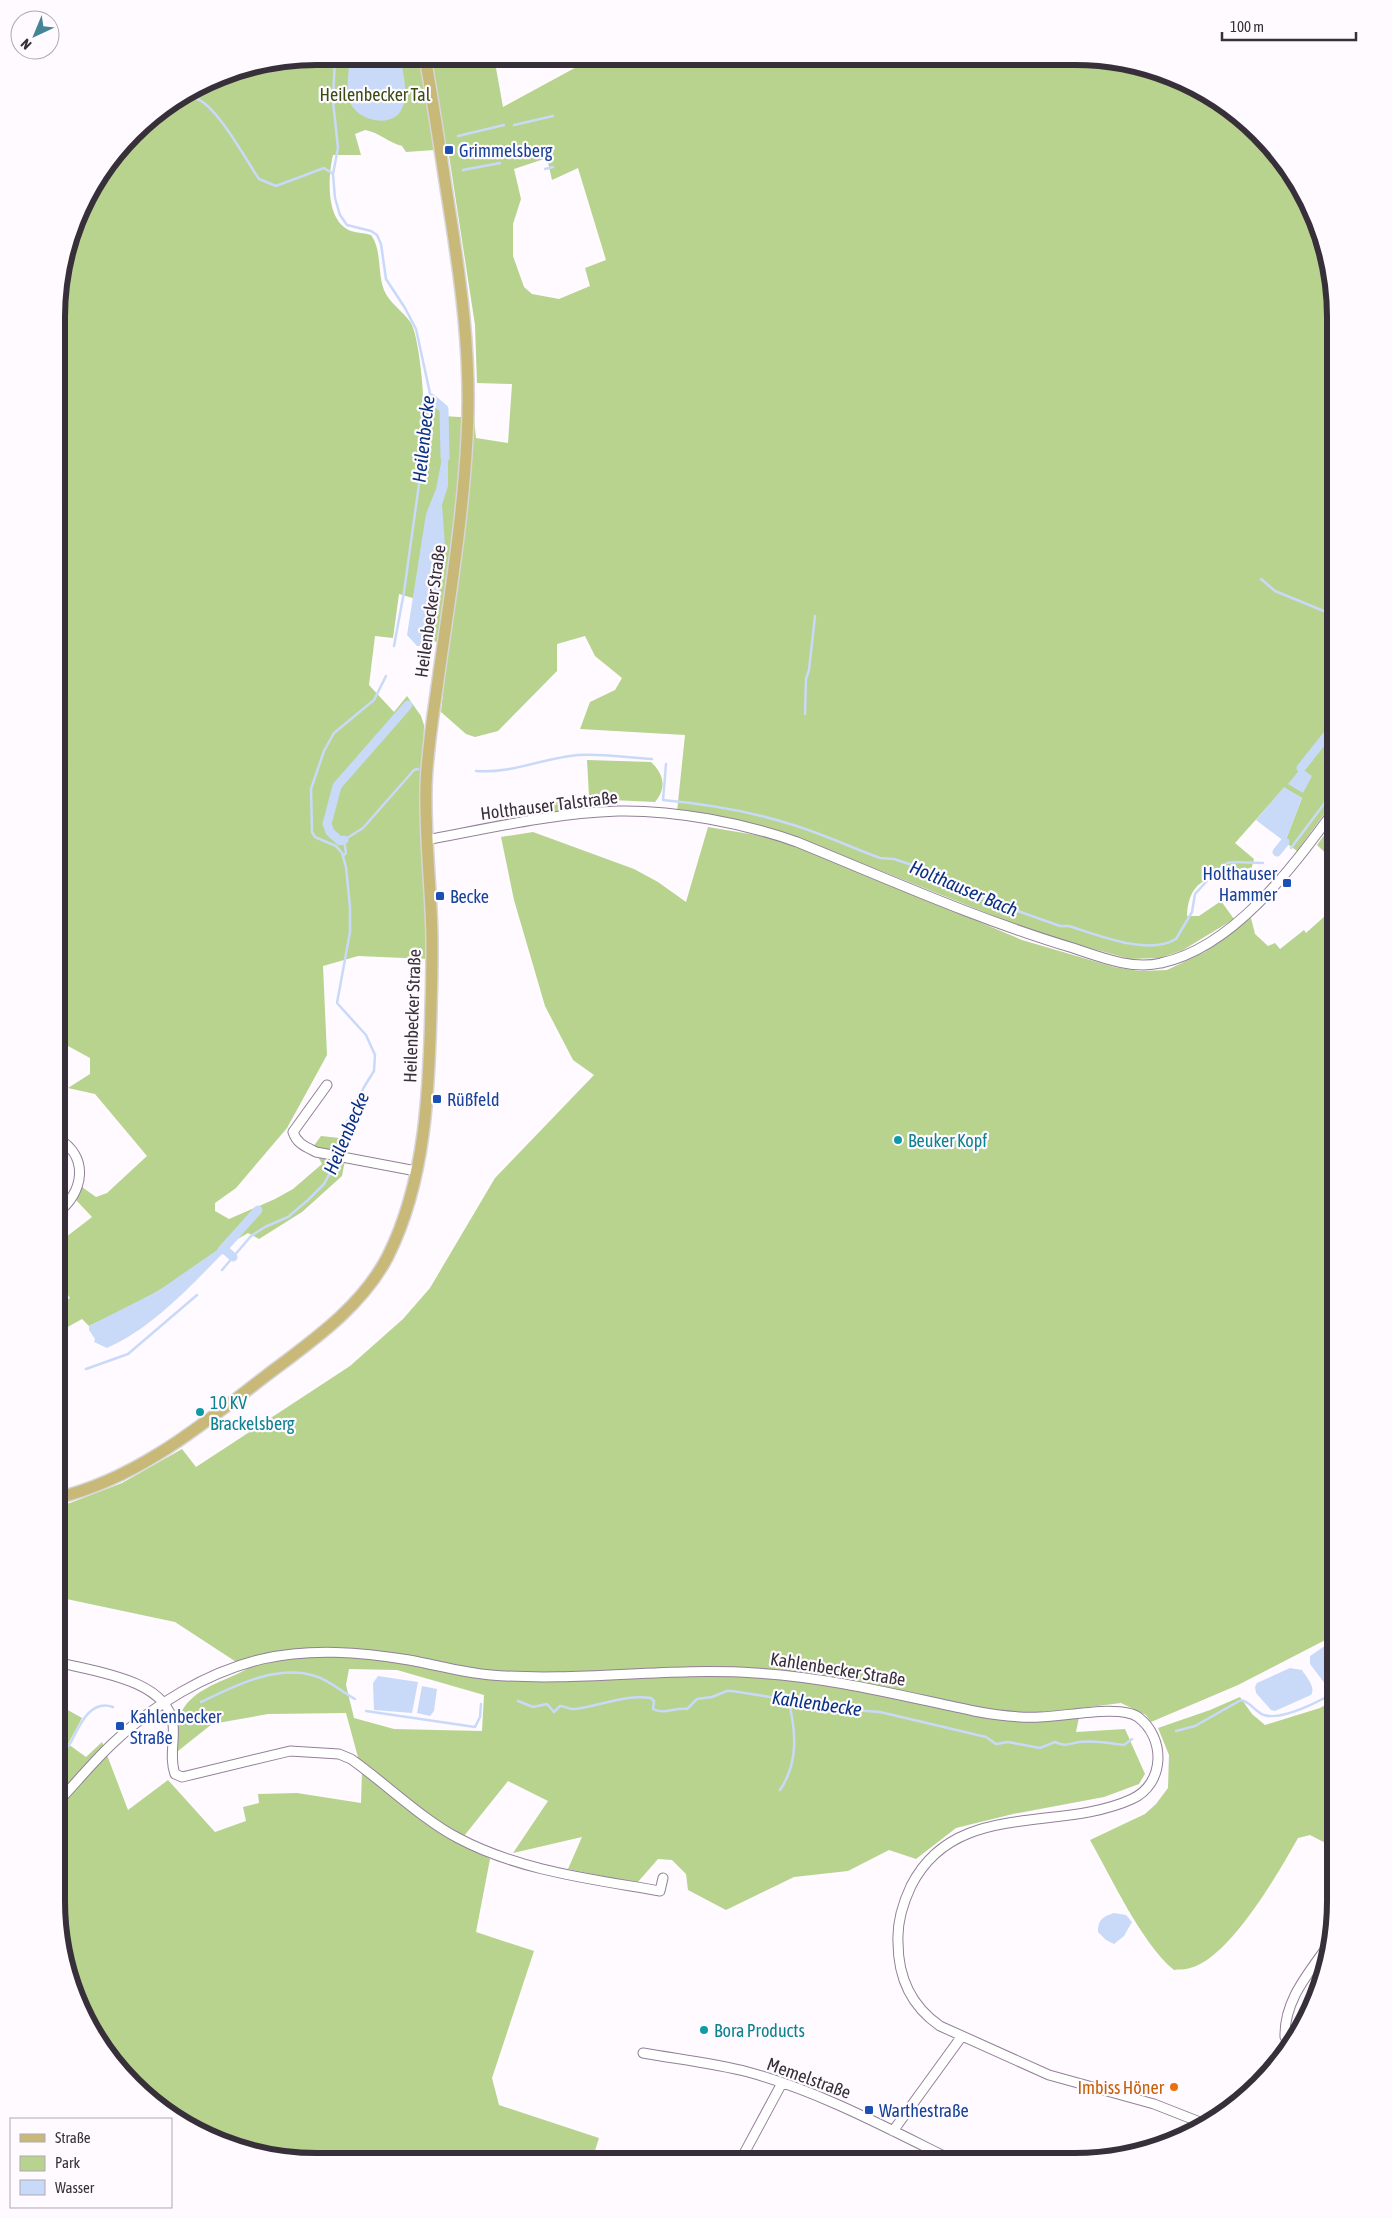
<svg xmlns="http://www.w3.org/2000/svg" width="1392" height="2218" font-family="'Asap Condensed',sans-serif">
<style>
.green{fill:#b7d38e;fill-rule:evenodd}
.water{fill:#c9daf9}
.lines{fill:none;stroke-linecap:round;stroke-linejoin:round}
.stream{stroke:#c9daf9;stroke-width:2.5}
.canal{stroke:#c9daf9;stroke-width:9}
.minor-casing{stroke:#928098;stroke-width:11}
.major-casing{stroke:#d7d5d7;stroke-width:14}
.minor{stroke:#fff;stroke-width:9}
.major{stroke:#c8b979;stroke-width:11}
.transit-dot{fill:#1a4fb4;stroke:#fefaff;stroke-width:2}
.culture-dot{fill:#0f9aa8;stroke:#fefaff;stroke-width:2}
.food-dot{fill:#e8710a;stroke:#fefaff;stroke-width:2}
.labels{text-anchor:middle;dominant-baseline:central;stroke-width:4.5;stroke-linejoin:round;paint-order:stroke}
.park-label{font-size:18px;fill:#384c10;stroke:#fefaff}
.transit-label{font-size:18px;fill:#164399;stroke:#fefaff;text-anchor:start}
.street-label{font-size:18px;fill:#372f39;stroke:#fefaff}
.culture-label{font-size:18px;fill:#0d838f;stroke:#fefaff;text-anchor:start}
.food-label{font-size:18px;fill:#c56008;stroke:#fefaff;text-anchor:end}
.water-label{font-size:19px;font-style:italic;fill:#073182;stroke:#fefaff}
.rim{fill:none;stroke:#372f39;stroke-width:6}
</style>
<rect width="100%" height="100%" fill="#fefaff"/>
<path class="green" d="M317,56L494,57L503,107L595,57L1109,59L1175,76L1234,110L1282,159L1316,218L1336,317V798L1297,851L1285,842L1302,798L1284,788L1235,843L1254,859L1251,870C1238,877 1238,873 1225,875C1198,878 1188,891 1187,916H1199L1221,901L1234,919L1183,950L1160,958L1130,959L1042,935L796,837L768,829L677,812L685,735L580,729L590,702L615,690L622,678L595,656L585,636L557,644V671L498,731L475,737L466,734L441,712L448,645L413,636L416,599L399,594L393,638L375,636L369,685L394,712L407,696L421,716L424,725L422,802L428,959L358,956L323,966L327,1055L287,1128L236,1188L215,1203V1211L229,1219L275,1199L293,1189L322,1164L313,1147L321,1136L349,1139L342,1176L302,1212L259,1239L248,1233C217,1250 189,1273 158,1291C135,1304 112,1315 89,1326L82,1319L57,1333V1306L70,1298L57,1279V1244L92,1217L76,1200L82,1187L96,1197L107,1193L147,1156L95,1094L68,1088L90,1074V1058L68,1046L57,1059L58,284L83,202L145,121L218,76ZM365,130C379,132 389,143 402,146L406,152L448,149L475,325L477,383L512,384L508,443L476,438L474,418L444,416L439,406L423,403C424,389 418,335 411,323C404,312 389,303 384,290C377,271 382,250 371,235C365,233 357,233 351,231C325,221 328,177 333,155H361L355,134ZM547,158L552,180L578,168L606,260L585,268L590,286L559,299L532,294L524,287L513,256V224L521,199L514,169Z
M587,760L651,762C664,774 667,788 655,802L612,800L574,809L537,814L536,806L589,796Z
M1336,819V861L1335,862L1317,845Z
M708,827L762,836L819,854L1022,940L1114,967L1139,971L1167,970L1205,952L1251,918L1255,934L1268,946L1275,943L1280,949L1304,930L1306,933L1336,906L1335,1635L1238,1685L1151,1722L1146,1715L1121,1703L1081,1708L1076,1732L1125,1729L1145,1774L1139,1784L1104,1797L1013,1814L956,1828L916,1859L889,1850L848,1871L794,1877L726,1910L688,1890L686,1874L672,1860L658,1859L637,1883L568,1869L582,1837L513,1853L548,1801L508,1781L460,1841L490,1859L476,1932L534,1951L492,2078L499,2105L599,2138L592,2160H284L217,2142L158,2108L110,2059L76,2000L56,1901V1730L66,1709L82,1718L68,1744L86,1757L102,1742L128,1810L168,1780L215,1832L246,1821L243,1807L259,1803L258,1794L297,1793L361,1803L362,1772L346,1713L268,1714L212,1724L178,1751C178,1742 176,1732 178,1723C184,1690 222,1683 247,1669L175,1622L57,1597V1506L70,1503L122,1483L182,1449L196,1467L350,1366L403,1319L430,1288L495,1178L594,1075L573,1060L545,1006L514,900L501,837L533,832L634,869L658,882L686,902ZM349,1669L397,1670L484,1695L482,1731L394,1729L354,1718L346,1685Z
M1240,1697L1252,1714L1265,1725L1320,1708L1335,1699V1848L1310,1835L1298,1838C1279,1872 1229,1959 1190,1968C1185,1970 1179,1969 1174,1970C1142,1944 1111,1877 1090,1840L1145,1814L1156,1804L1168,1788L1169,1755L1158,1728L1210,1710Z"/>
<path class="water" d="M350,56H400C403,72 408,91 403,106C395,131 354,121 349,99C346,86 349,69 350,56Z
M448,457V486L442,505L445,545L442,575L433,630L422,646H417L407,635L426,514L436,489L442,458Z
M1301,768L1312,776L1303,793L1288,784Z
M1284,787L1302,798L1285,842L1256,820Z
M220,1248L224,1252C192,1285 151,1329 107,1348L94,1342L95,1339L89,1330V1326L158,1291Z
M1335,1639V1685L1329,1689L1310,1664V1656Z
M1290,1668L1302,1670C1307,1678 1316,1687 1311,1695L1275,1711L1271,1710L1256,1693L1255,1687L1257,1683Z
M378,1676L418,1682L412,1713L374,1710L373,1683Z
M422,1686L437,1689L434,1711L430,1716L417,1713Z
M1114,1913L1126,1915L1132,1922L1124,1936L1114,1944L1106,1940L1098,1932C1098,1919 1103,1917 1114,1913Z"/>
<g class="lines">
<path class="stream" d="M335,56L333,101L338,148L333,174L335,198L340,215L347,225L371,231L377,235L381,244L386,279L405,308L416,329L431,398L404,592L394,646
M181,99C187,97 191,96 197,99C217,106 246,160 259,179L276,186L324,168L333,174
M333,101L344,100
M514,125L553,116
M458,136L504,125
M545,169L553,167
M463,170L500,163
M1261,579L1275,591L1336,616
M805,714L806,679L809,670L815,616
M666,764L663,800C706,804 749,811 790,824C821,833 850,847 880,858L894,859L909,864L947,880L970,894L1060,926H1069C1098,935 1148,956 1176,939L1192,912L1195,894L1215,872L1227,863L1233,862L1263,863
M476,771C511,774 543,758 578,755C599,753 630,758 652,759
M1291,848L1324,804L1328,789L1336,770
M343,856L346,853L344,840L363,828L414,770L418,769
M222,1270L251,1236L265,1227L288,1217L308,1200L324,1184L343,1149L346,1124L364,1087L374,1071L375,1055L366,1035L337,1003L350,932V907L346,867L342,853L336,846L315,837L312,832L311,789L324,751L334,733L374,700L386,676
M86,1369L128,1354L197,1295
M518,1701L533,1707L547,1704L554,1712L560,1706C566,1706 569,1710 575,1709C601,1706 625,1694 651,1698L654,1701L653,1709C663,1715 676,1707 687,1709L697,1699L712,1697L727,1691H732L854,1710L880,1712L986,1737L996,1744L1008,1742L1040,1748L1055,1742C1067,1747 1067,1744 1079,1742C1092,1740 1111,1743 1124,1745L1132,1739
M201,1702C235,1686 276,1664 315,1676C329,1680 342,1692 355,1699
M366,1711L475,1727L480,1717L481,1704
M1176,1731L1195,1726L1241,1700C1251,1702 1255,1712 1264,1715C1282,1721 1320,1701 1335,1692
M56,1763C61,1755 68,1748 72,1740C80,1724 91,1699 113,1707
M780,1790C799,1762 796,1730 788,1699"/>
<path class="canal" d="M431,398L444,409L445,458
M1301,768L1328,734L1332,725L1336,723
M344,840L340,841L330,832L327,824L337,786L408,705
M1277,852L1285,842
M224,1249L233,1257
M222,1250L258,1210"/>
<defs>
<path id="minor" d="M427,840C490,828 554,813 618,811C675,810 744,823 797,842C888,879 979,920 1073,948C1100,957 1132,970 1161,963C1235,947 1294,865 1336,808
M327,1085L293,1132C297,1144 306,1147 316,1152L416,1171
M57,1213C84,1193 90,1156 57,1138
M57,1662C92,1671 167,1679 173,1724C175,1741 169,1758 175,1774L182,1777L290,1751L339,1754L351,1759C385,1783 423,1820 458,1838C520,1871 592,1879 660,1891L663,1878
M56,1804C75,1784 92,1763 112,1744C152,1705 208,1672 262,1659C311,1648 360,1652 409,1660C437,1665 463,1673 491,1675C579,1682 667,1667 755,1673C829,1677 902,1696 974,1711C995,1715 1019,1718 1040,1717C1063,1717 1120,1704 1138,1717C1166,1738 1165,1784 1132,1799C1058,1833 955,1799 911,1886C903,1903 897,1923 898,1942C898,1977 911,2006 940,2026L1049,2075L1154,2104L1205,2124
M1285,2037C1284,1999 1310,1972 1331,1941
M643,2053C677,2059 714,2063 748,2072C821,2092 887,2128 954,2161
M893,2131L962,2036
M740,2161L782,2083"/>
<path id="major" d="M57,1498C137,1479 202,1425 267,1375C312,1341 362,1307 388,1256C426,1180 429,1090 431,1008C432,975 433,942 431,910C429,869 425,828 426,787C427,749 434,711 439,673C450,595 463,517 467,438C472,355 460,275 447,194C440,148 433,102 425,57"/>
</defs>
<use href="#minor" class="minor-casing"/>
<use href="#major" class="major-casing"/>
<use href="#minor" class="minor"/>
<use href="#major" class="major"/>
</g>
<g class="transit-dot">
<rect x="444" y="145" width="10" height="10" rx="2.5"/>
<rect x="1282" y="878" width="10" height="10" rx="2.5"/>
<rect x="435" y="891" width="10" height="10" rx="2.5"/>
<rect x="432" y="1094" width="10" height="10" rx="2.5"/>
<rect x="115" y="1721" width="10" height="10" rx="2.5"/>
<rect x="864" y="2105" width="10" height="10" rx="2.5"/>
</g>
<g class="culture-dot">
<circle cx="898" cy="1140" r="5"/>
<circle cx="200" cy="1412" r="5"/>
<circle cx="704" cy="2030" r="5"/>
</g>
<circle class="food-dot" cx="1174" cy="2087" r="5"/>
<g class="labels">
<g class="park-label">
<text x="375" y="94">Heilenbecker Tal</text>
</g>
<g class="transit-label">
<text x="459" y="150">Grimmelsberg</text>
<text x="1277" y="873" text-anchor="end">Holthauser<tspan x="1277" dy="21">Hammer</tspan></text>
<text x="450" y="896">Becke</text>
<text x="447" y="1099">Rüßfeld</text>
<text x="130" y="1716">Kahlenbecker<tspan x="130" dy="21">Straße</tspan></text>
<text x="879" y="2110">Warthestraße</text>
</g>
<g class="street-label">
<text transform="translate(430 611) rotate(-82)">Heilenbecker Straße</text>
<text transform="translate(549 805) rotate(-7)">Holthauser Talstraße</text>
<text transform="translate(412 1016) rotate(-88)">Heilenbecker Straße</text>
<text transform="translate(838 1669) rotate(9)">Kahlenbecker Straße</text>
<text transform="translate(809 2078) rotate(20)">Memelstraße</text>
</g>
<g class="culture-label">
<text x="908" y="1140">Beuker Kopf</text>
<text x="210" y="1402">10 KV<tspan x="210" dy="21">Brackelsberg</tspan></text>
<text x="714" y="2030">Bora Products</text>
</g>
<g class="food-label">
<text x="1164" y="2087">Imbiss Höner</text>
</g>
<g class="water-label">
<text transform="translate(423 439) rotate(-84)">Heilenbecke</text>
<text transform="translate(964 888) rotate(23)">Holthauser Bach</text>
<text transform="translate(346 1133) rotate(-67)">Heilenbecke</text>
<text transform="translate(817 1703) rotate(8)">Kahlenbecke</text>
</g>
</g>
<path d="M0 0H1392V2218H0ZM317 65H1075A252 252 0 0 1 1327 317V1901A252 252 0 0 1 1075 2153H317A252 252 0 0 1 65 1901V317A252 252 0 0 1 317 65Z" fill="#fefaff" fill-rule="evenodd"/>
<path class="rim" d="M317 65H1075A252 252 0 0 1 1327 317V1901A252 252 0 0 1 1075 2153H317A252 252 0 0 1 65 1901V317A252 252 0 0 1 317 65Z"/>
<rect x="10" y="2118" width="162" height="90" fill="#fefaff" stroke="#aea9b0"/>
<rect x="20" y="2134" width="25" height="8" fill="#c8b979" stroke="#aea9b0"/>
<text x="55" y="2143" font-size="15" fill="#372f39">Straße</text>
<rect x="20" y="2156" width="25" height="15" fill="#b7d38e" stroke="#aea9b0"/>
<text x="55" y="2168" font-size="15" fill="#372f39">Park</text>
<rect x="20" y="2180" width="25" height="15" fill="#c9daf9" stroke="#aea9b0"/>
<text x="55" y="2193" font-size="15" fill="#372f39">Wasser</text>
<g transform="translate(35 35) rotate(224)"><circle r="24" fill="#fefaff" stroke="#aea9b0"/>
<path d="M0-4L9 19L0 12L-9 19Z" fill="#438596"/>
<text y="-8" font-size="14" font-weight="bold" text-anchor="middle" fill="#372f39">N</text>
</g>
<path d="M1222 32v8h134v-8" fill="none" stroke="#372f39" stroke-width="2.5"/>
<text x="1230" y="32" font-size="15" fill="#372f39" stroke="#fefaff" stroke-width="4" paint-order="stroke">100 m</text>
</svg>
